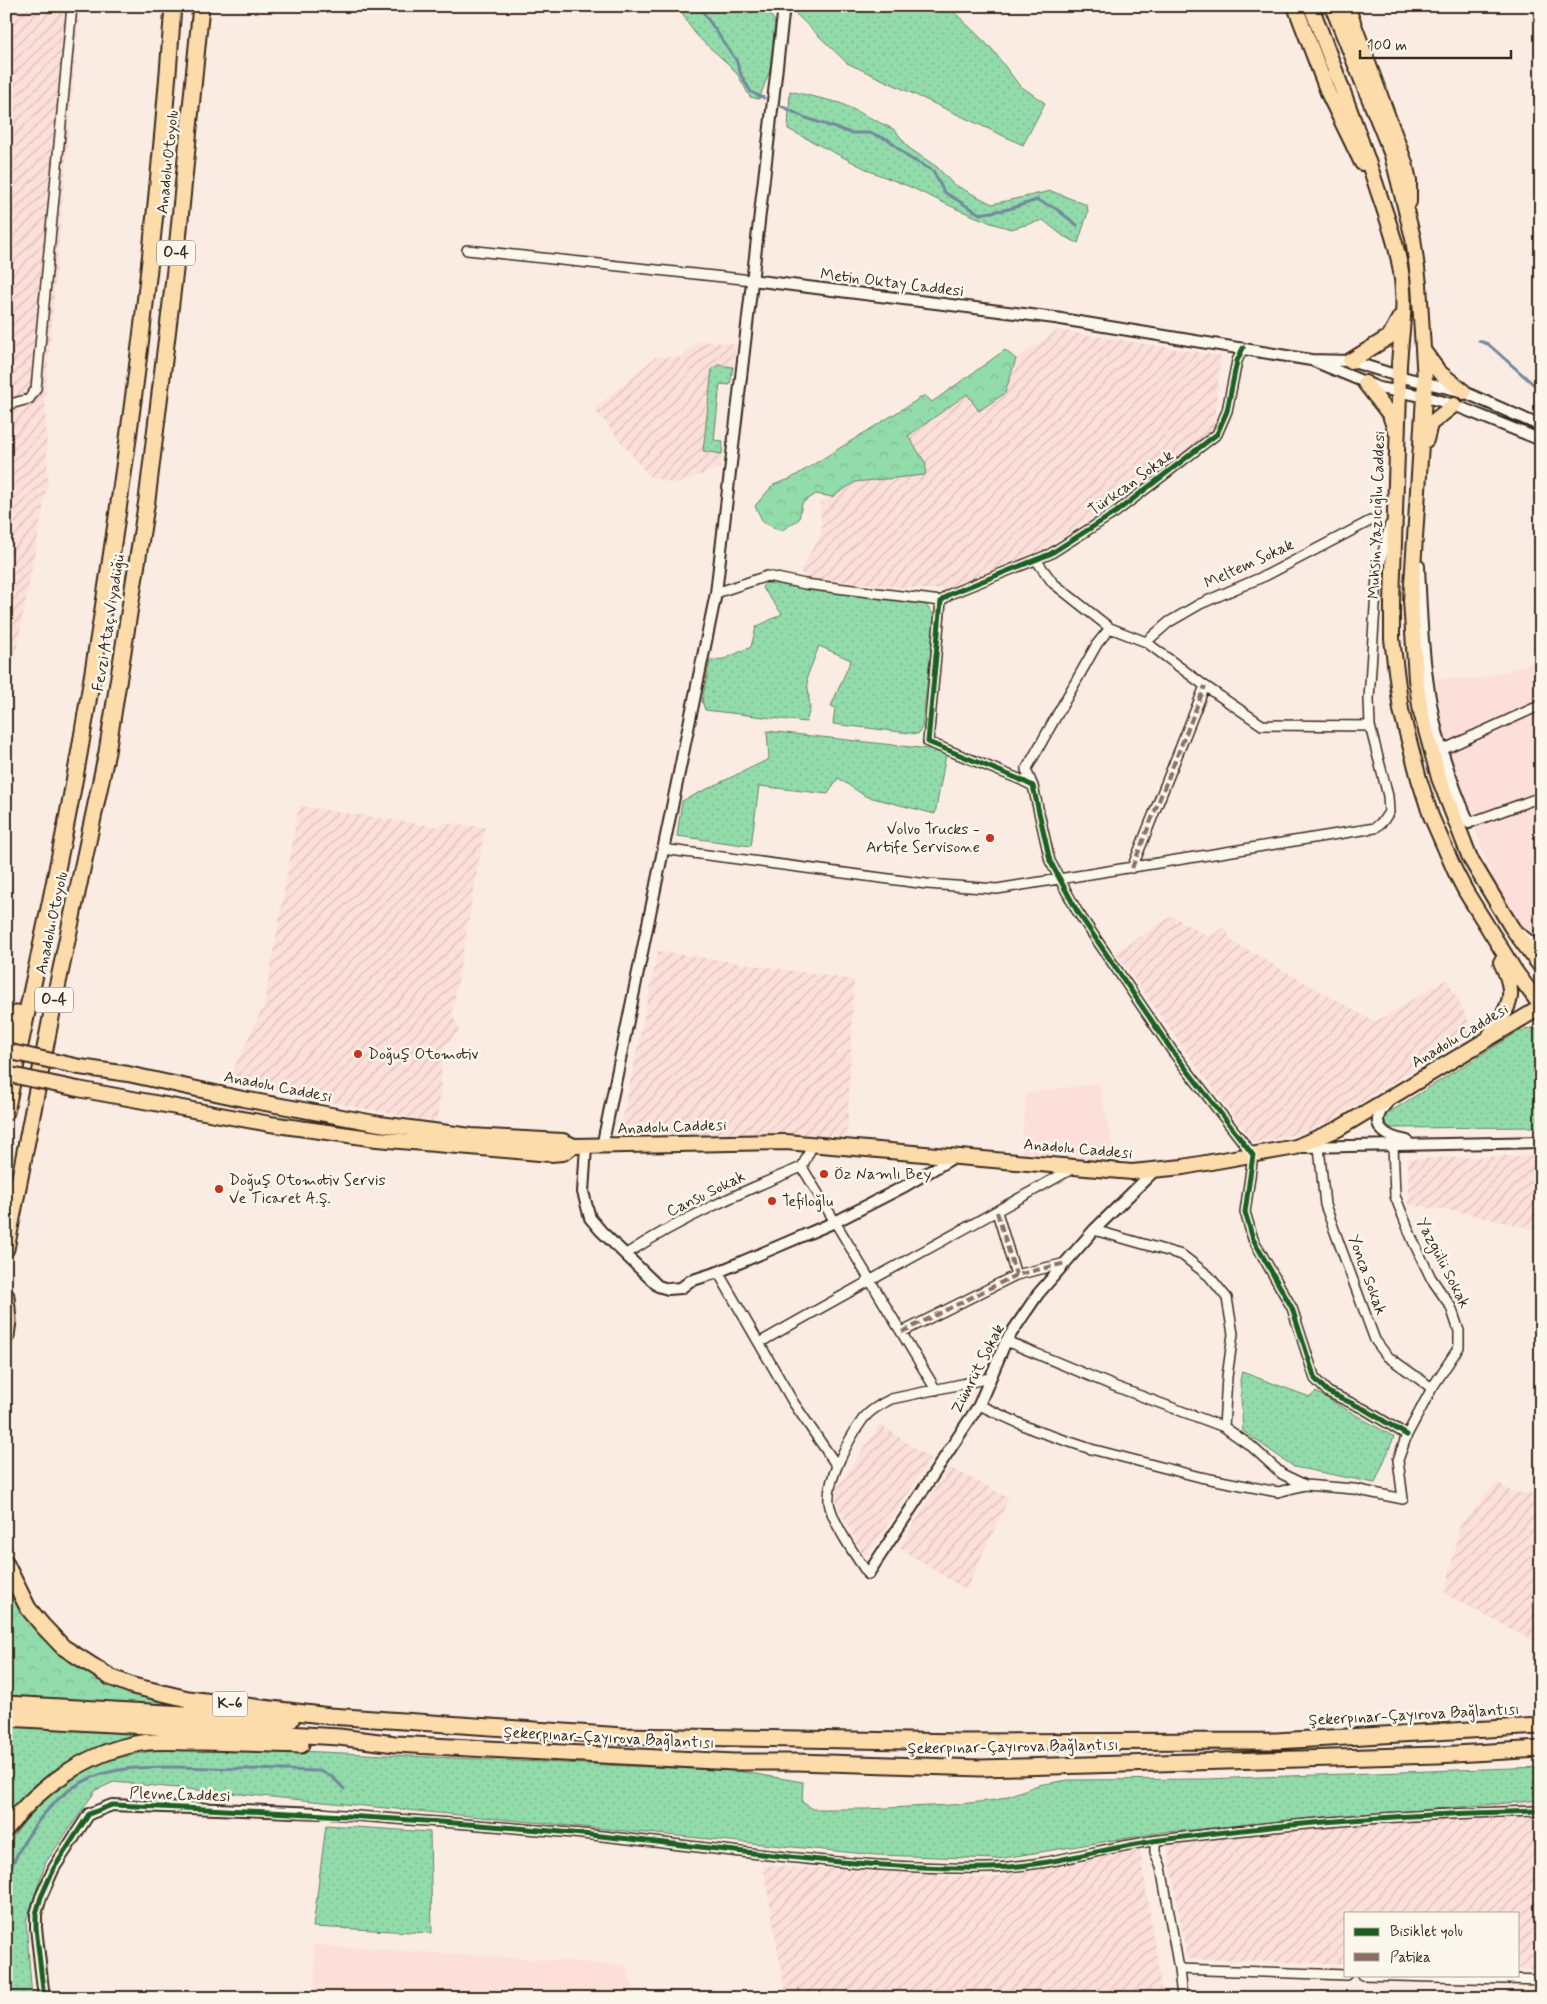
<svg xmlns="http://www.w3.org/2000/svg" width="1547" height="2004" font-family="Mynerve,sans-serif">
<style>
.built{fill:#fcdfd8}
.industrial{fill:url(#industrial-furrows)}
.grass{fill:url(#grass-dots);stroke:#668264}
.forest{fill:url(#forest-crowns);stroke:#668264}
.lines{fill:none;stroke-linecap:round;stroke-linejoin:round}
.stream{stroke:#72889d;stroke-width:3}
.minor-casing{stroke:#3b2a1e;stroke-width:12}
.tertiary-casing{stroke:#3b2a1e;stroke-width:14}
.primary-casing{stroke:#3b2a1e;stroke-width:18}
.motorway-casing{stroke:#3b2a1e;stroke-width:19}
.minor{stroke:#fbf7ec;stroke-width:9}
.tertiary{stroke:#fbf7ec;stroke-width:10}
.primary{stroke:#fddcac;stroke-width:14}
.motorway{stroke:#fddcac;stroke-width:15}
.primary-bridge-casing{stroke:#3b2a1e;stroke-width:18;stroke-linecap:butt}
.primary-bridge{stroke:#fddcac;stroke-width:14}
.quiet{stroke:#8d6e63;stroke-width:4;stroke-dasharray:8 4;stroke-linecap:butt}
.cycleway-casing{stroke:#fbf7ec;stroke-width:8}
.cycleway{stroke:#1b5e20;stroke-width:5}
.poi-dot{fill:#c8321e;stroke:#fbf7ec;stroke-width:2}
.labels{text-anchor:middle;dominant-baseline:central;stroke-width:5;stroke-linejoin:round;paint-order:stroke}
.shield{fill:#fbf7ec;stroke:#75685c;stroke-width:1}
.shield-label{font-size:15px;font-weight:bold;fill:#3b2a1e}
.street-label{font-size:16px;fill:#3b2a1e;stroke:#fbf7ec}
.poi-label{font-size:16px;fill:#3b2a1e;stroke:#fbf7ec;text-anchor:start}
</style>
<defs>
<pattern id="industrial-furrows" width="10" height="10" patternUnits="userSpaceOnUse" patternTransform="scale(1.25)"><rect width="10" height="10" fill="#fcdfd8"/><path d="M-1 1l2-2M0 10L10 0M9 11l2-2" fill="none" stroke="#d9c0b9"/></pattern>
<pattern id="grass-dots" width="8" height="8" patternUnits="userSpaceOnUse" patternTransform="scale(1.25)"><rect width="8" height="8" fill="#92dbab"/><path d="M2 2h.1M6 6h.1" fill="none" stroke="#7fbc93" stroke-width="1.8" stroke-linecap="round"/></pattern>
<pattern id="forest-crowns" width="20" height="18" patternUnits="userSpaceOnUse" patternTransform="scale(1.25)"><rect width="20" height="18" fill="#92dbab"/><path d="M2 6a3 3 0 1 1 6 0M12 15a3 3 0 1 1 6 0" fill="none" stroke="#7fbc93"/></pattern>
</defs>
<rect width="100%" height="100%" fill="#fbece3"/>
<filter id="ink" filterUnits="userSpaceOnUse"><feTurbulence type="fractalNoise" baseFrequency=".02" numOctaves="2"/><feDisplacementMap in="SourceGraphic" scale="10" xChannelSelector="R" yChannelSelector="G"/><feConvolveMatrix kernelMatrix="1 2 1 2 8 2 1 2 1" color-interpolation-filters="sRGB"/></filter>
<g filter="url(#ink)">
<path class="built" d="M1541,661V947L1511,927L1446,749L1436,679L1481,678Z
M1099,1083L1116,1162L1021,1153L1026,1093Z
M314,1945L625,1965L638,1998H318L315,1992Z"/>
<path class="industrial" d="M6,6H80L45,396L48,481L6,706Z
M1058,330L1221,356L1213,431L1153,477L1047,547L948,589H923L806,578L800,571L822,532L820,504L855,482L925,475L926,464L907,436L968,394L980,411L1005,393L1016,359Z
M699,341L736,344L733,367L718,365L703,450L722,454L720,468L675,484L649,476L594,409L657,356L681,358Z
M299,806L440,827L444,823L485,827L452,1013L459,1030L443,1048L438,1120L420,1119L227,1083L264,1005Z
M1172,916L1209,937L1224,927L1233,942L1375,1022L1447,979L1474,1032L1329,1122L1298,1134L1254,1143L1186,1052L1115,952Z
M658,951L854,980L847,1136L627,1133L621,1125Z
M1541,1155V1231L1460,1212L1409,1205L1408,1159Z
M880,1424L931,1459L867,1555L861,1552L837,1504L835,1491Z
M949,1467L1009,1498L966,1590L899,1548Z
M1497,1482L1512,1492L1541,1494V1645L1445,1594L1460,1525Z
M1541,1800V1970L1518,1969V1913H1346V1964L1187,1959L1165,1832Z
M1140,1850L1163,1998H786L763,1865L989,1878Z"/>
<path class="grass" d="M680,6H763L775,21L770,70L759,99L750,97C745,89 741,78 734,70C713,47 691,39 680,6Z
M795,6H948L992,49L1019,85L1045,103L1023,145L847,63L794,12Z
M790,91L840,103L895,130L909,148L937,167L953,184L992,204L1051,191L1087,205L1088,212L1078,243L1063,236L1043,220L1011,229L991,223L957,209L908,186L872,172L788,129Z
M718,365L733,367L730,385L720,384L714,440L723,441L722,454L703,451L712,369Z
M766,583L925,604L935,616L922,728L918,734L833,724L835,708L831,706L851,660L819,646L807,677L810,709L806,722L705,710L702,701L710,660L724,659L751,647L756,627L782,614L762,587Z
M767,731L929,749L946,755L935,814L865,796L838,778L828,794L759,786L751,846L677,836L682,801L769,759Z
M1532,1028L1541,1031V1127L1391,1128L1385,1123L1384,1117L1388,1113L1518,1032Z
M1242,1372L1310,1397L1316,1392L1394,1437L1375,1483L1294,1467L1243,1431L1240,1380Z
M6,1726L152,1735L41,1784L37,1783L22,1797L6,1816Z
M158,1750L299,1751L738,1771L803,1782L802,1802L813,1809H867L950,1805L997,1800L1038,1785L1068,1780L1206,1779L1541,1767V1800L1165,1832L997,1859L876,1855L114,1782L96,1790L46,1862L26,1921L32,1998H6V1849C26,1813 66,1775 106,1762C123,1756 141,1753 158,1750Z
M326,1825L430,1832L432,1933L313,1927Z"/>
<path class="forest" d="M1005,350L1016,359L1005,393L979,411L967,394L908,436L926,464L925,475L855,482L832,497L816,494L802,503L799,519L781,531L763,522L755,506L773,485L790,479L925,395L932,402Z
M6,1585C32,1635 75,1675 130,1692C155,1700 182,1704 208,1709L6,1696Z"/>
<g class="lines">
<path class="stream" d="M699,6L736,60L741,75L751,92L764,98
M781,106L806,118L851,133H870L889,140L908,157L933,171L944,192L980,214L1009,209L1037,200L1055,208L1077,225
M1479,341L1488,344L1541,391
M6,1878C23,1839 50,1795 91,1778C122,1764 177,1767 212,1768C247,1769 283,1770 319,1771C331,1774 336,1780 344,1789"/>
<defs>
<path id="minor" d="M467,250L752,280
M1243,348L1237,361L1227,411L1217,434L1116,512L1050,554L950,594L941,601L928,742L1019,779L1033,786L1050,861L1077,911L1173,1052L1253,1155L1245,1212L1253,1239L1292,1308L1315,1379L1328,1392L1364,1409L1407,1435
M6,405L29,399L36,389L72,6
M1036,560L1053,583L1110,628L1146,642L1205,686L1262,725L1370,726
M716,593L767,576L805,584L941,601
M1146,642L1169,622L1200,604L1267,575L1370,521
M1442,750L1541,705
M1033,786L1026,770L1097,644L1110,628
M1469,823L1541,797
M662,849L927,884L997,889L1375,828L1383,821L1389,812L1388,796L1370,726L1369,699L1377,576L1390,525
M1132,868L1205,686
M813,1144L802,1167L936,1390
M1319,1147L1325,1205L1375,1340L1387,1356L1432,1388
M997,1212L1016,1275
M1094,1230L1182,1255L1209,1276L1227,1298L1233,1334L1227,1377L1224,1427
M626,1254C682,1218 741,1192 802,1167
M718,1272L793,1402L837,1466
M902,1332L1016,1275L1066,1263
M1006,1341L1114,1386L1224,1427L1251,1446L1282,1474L1305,1485L1354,1489L1403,1499L1398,1460L1407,1435L1432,1388L1459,1347V1331L1451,1307L1431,1278L1413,1241L1395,1196L1393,1145
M759,1343C863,1283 970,1227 1075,1167
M979,1405L1034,1430L1091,1449L1200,1477L1278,1492L1305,1485
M868,1574C855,1555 836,1528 830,1507C823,1485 850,1437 863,1419C870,1410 881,1404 891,1399L990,1378
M320,1813C414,1821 509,1826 602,1836C731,1850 860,1870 989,1868C1047,1867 1103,1847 1160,1840C1286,1824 1413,1813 1541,1811
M1155,1841V1852L1161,1867L1179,1969L1182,1998
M1179,1969L1346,1975
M1362,1975L1541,1980"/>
<path id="tertiary" d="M752,280L1055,318L1311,360L1350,361L1398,376L1464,392L1541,426
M1316,362L1379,388L1423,396L1454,405L1541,440
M1419,566C1421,615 1423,665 1433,714C1440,752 1454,788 1469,823
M1522,935L1541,950
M1388,1102C1366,1124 1384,1137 1407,1141
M586,1147L583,1192L590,1218L601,1231L658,1286L668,1289L681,1288L690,1281L718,1272L835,1222L905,1186L956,1156
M602,1147L716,593L784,6
M1302,1147L1541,1142
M868,1574L979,1405L1006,1341L1038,1294L1094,1230L1154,1171
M44,1998L36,1928V1914L41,1897L54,1868L89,1814L112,1805L320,1813"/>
<path id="primary" d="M1295,6L1329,95L1362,163
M1311,6C1334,68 1358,129 1378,191C1389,223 1401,256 1403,290C1406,324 1396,358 1399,392L1392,602V639L1401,710L1419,779L1431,816L1455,871L1466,892L1515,971L1541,1006
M1332,6L1392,155L1413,238L1419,284L1425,381L1411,600L1416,679L1421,712L1439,778L1470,858L1512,928L1541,967
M1347,6L1405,163L1409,181V202
M1423,350L1439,372L1464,392
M1350,361L1389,337L1400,317
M1365,383L1390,415L1395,430
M1426,440L1430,424L1454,405
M1490,1035C1510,1005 1518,996 1501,962
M80,1067L128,1074L243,1099L380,1124L471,1136L563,1141L574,1146L786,1142L1132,1172L1183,1167L1296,1147L1338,1129L1541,1007
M78,1089L270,1124L377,1139L550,1154L563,1153L574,1146"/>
<path id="motorway" d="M6,1049L18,1013
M6,1112C31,989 60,867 81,743C123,499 156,253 173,6
M6,1249L55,997L107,752L147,500L175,270L201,6
M6,1296L8,1321L6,1336
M6,1564L28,1608L43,1626L63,1647L110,1677L133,1686L188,1699L330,1716L623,1736L961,1742L1276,1741L1541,1726
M6,1704L291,1720
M6,1718L339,1737L395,1744L734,1762H797L981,1768L1438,1755L1541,1749
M6,1829C39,1786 87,1752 141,1743C159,1740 177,1742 195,1742C230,1742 266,1744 301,1745"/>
</defs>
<use href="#minor" class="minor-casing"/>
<use href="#tertiary" class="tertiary-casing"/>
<use href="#primary" class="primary-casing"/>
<use href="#motorway" class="motorway-casing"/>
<use href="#minor" class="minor"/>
<use href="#tertiary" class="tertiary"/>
<use href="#primary" class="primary"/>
<use href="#motorway" class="motorway"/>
<defs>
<path id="primary-bridge" d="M6,1051L80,1067
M6,1074L78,1089"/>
</defs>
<use href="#primary-bridge" class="primary-bridge-casing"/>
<use href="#primary-bridge" class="primary-bridge"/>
<path class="quiet" d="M1132,868L1205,686
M997,1212L1016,1275
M902,1332L1016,1275L1066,1263"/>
<defs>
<path id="cycleway" d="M1243,348L1237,361L1227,411L1217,434L1116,512L1050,554L950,594L941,601L928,742L1019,779L1033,786L1050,861L1077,911L1173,1052L1253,1155L1245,1212L1253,1239L1292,1308L1315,1379L1328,1392L1364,1409L1407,1435
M44,1998L36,1928V1914L41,1897L54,1868L89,1814L112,1805C275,1812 439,1819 601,1836C730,1849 860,1870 989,1868C1047,1867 1103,1848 1160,1840C1286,1823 1413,1813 1541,1811"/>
</defs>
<use href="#cycleway" class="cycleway-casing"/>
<use href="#cycleway" class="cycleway"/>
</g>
</g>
<g class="poi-dot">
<circle cx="990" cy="838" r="5"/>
<circle cx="358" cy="1054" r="5"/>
<circle cx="824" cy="1174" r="5"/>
<circle cx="219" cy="1189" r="5"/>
<circle cx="772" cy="1201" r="5"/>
</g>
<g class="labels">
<g class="shield">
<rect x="157" y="240.5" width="38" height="25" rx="4"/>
<rect x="35" y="987.5" width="38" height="25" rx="4"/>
<rect x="212.5" y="1691.5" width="35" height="25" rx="4"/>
</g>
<g class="shield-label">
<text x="176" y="253">O-4</text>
<text x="54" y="1000">O-4</text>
<text x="230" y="1704">K-6</text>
</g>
<g class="street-label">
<text transform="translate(168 162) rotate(-84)">Anadolu Otoyolu</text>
<text transform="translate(892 283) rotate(7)">Metin Oktay Caddesi</text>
<text transform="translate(1131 483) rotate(-36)">Türkcan Sokak</text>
<text transform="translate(1377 515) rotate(-88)">Muhsin Yazıcığlu Caddesi</text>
<text transform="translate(1249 564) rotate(-25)">Meltem Sokak</text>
<text transform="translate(109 623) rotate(-81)">Fevzi Ataç Viyadüğü</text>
<text transform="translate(52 923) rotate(-78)">Anadolu Otoyolu</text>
<text transform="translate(1460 1036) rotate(-31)">Anadolu Caddesi</text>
<text transform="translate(278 1087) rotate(11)">Anadolu Caddesi</text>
<text transform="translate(672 1127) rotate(-2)">Anadolu Caddesi</text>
<text transform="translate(1078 1149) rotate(5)">Anadolu Caddesi</text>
<text transform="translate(706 1194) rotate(-26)">Cansu Sokak</text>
<text transform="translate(1443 1263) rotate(63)">Yazgülü Sokak</text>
<text transform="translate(1367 1275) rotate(70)">Yonca Sokak</text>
<text transform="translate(978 1369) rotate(-63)">Zümrüt Sokak</text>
<text transform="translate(1414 1715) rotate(-3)">Şekerpınar-Çayırova Bağlantısı</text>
<text transform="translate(609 1738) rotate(3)">Şekerpınar-Çayırova Bağlantısı</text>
<text transform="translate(1013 1747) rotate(-1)">Şekerpınar-Çayırova Bağlantısı</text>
<text transform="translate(180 1795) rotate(2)">Plevne Caddesi</text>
</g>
<g class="poi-label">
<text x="980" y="829" text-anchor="end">Volvo Trucks -<tspan x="980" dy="18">Artife Servisone</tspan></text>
<text x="368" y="1054">Doğuş Otomotiv</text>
<text x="834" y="1174">Öz Namlı Bey</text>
<text x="229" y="1180">Doğuş Otomotiv Servis<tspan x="229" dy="18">Ve Ticaret A.Ş.</tspan></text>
<text x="782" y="1201">Tefiloğlu</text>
</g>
</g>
<rect width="1547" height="2004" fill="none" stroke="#fbf7ec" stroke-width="25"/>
<rect x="12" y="12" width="1522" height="1979" fill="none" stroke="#3b2a1e" stroke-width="2" filter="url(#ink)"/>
<rect x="1344" y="1912" width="175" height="65" fill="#fbf7ec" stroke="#aea59a"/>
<rect x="1354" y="1928" width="25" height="8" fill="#1b5e20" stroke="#aea59a"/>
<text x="1390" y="1936" font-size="15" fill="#3b2a1e">Bisiklet yolu</text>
<rect x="1354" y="1953" width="25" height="8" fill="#8d6e63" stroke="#aea59a"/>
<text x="1390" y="1962" font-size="15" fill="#3b2a1e">Patika</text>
<path d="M1360 50v8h151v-8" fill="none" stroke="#3b2a1e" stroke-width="2.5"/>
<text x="1367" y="50" font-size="15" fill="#3b2a1e" stroke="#fbf7ec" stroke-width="4" paint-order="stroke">100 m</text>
</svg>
